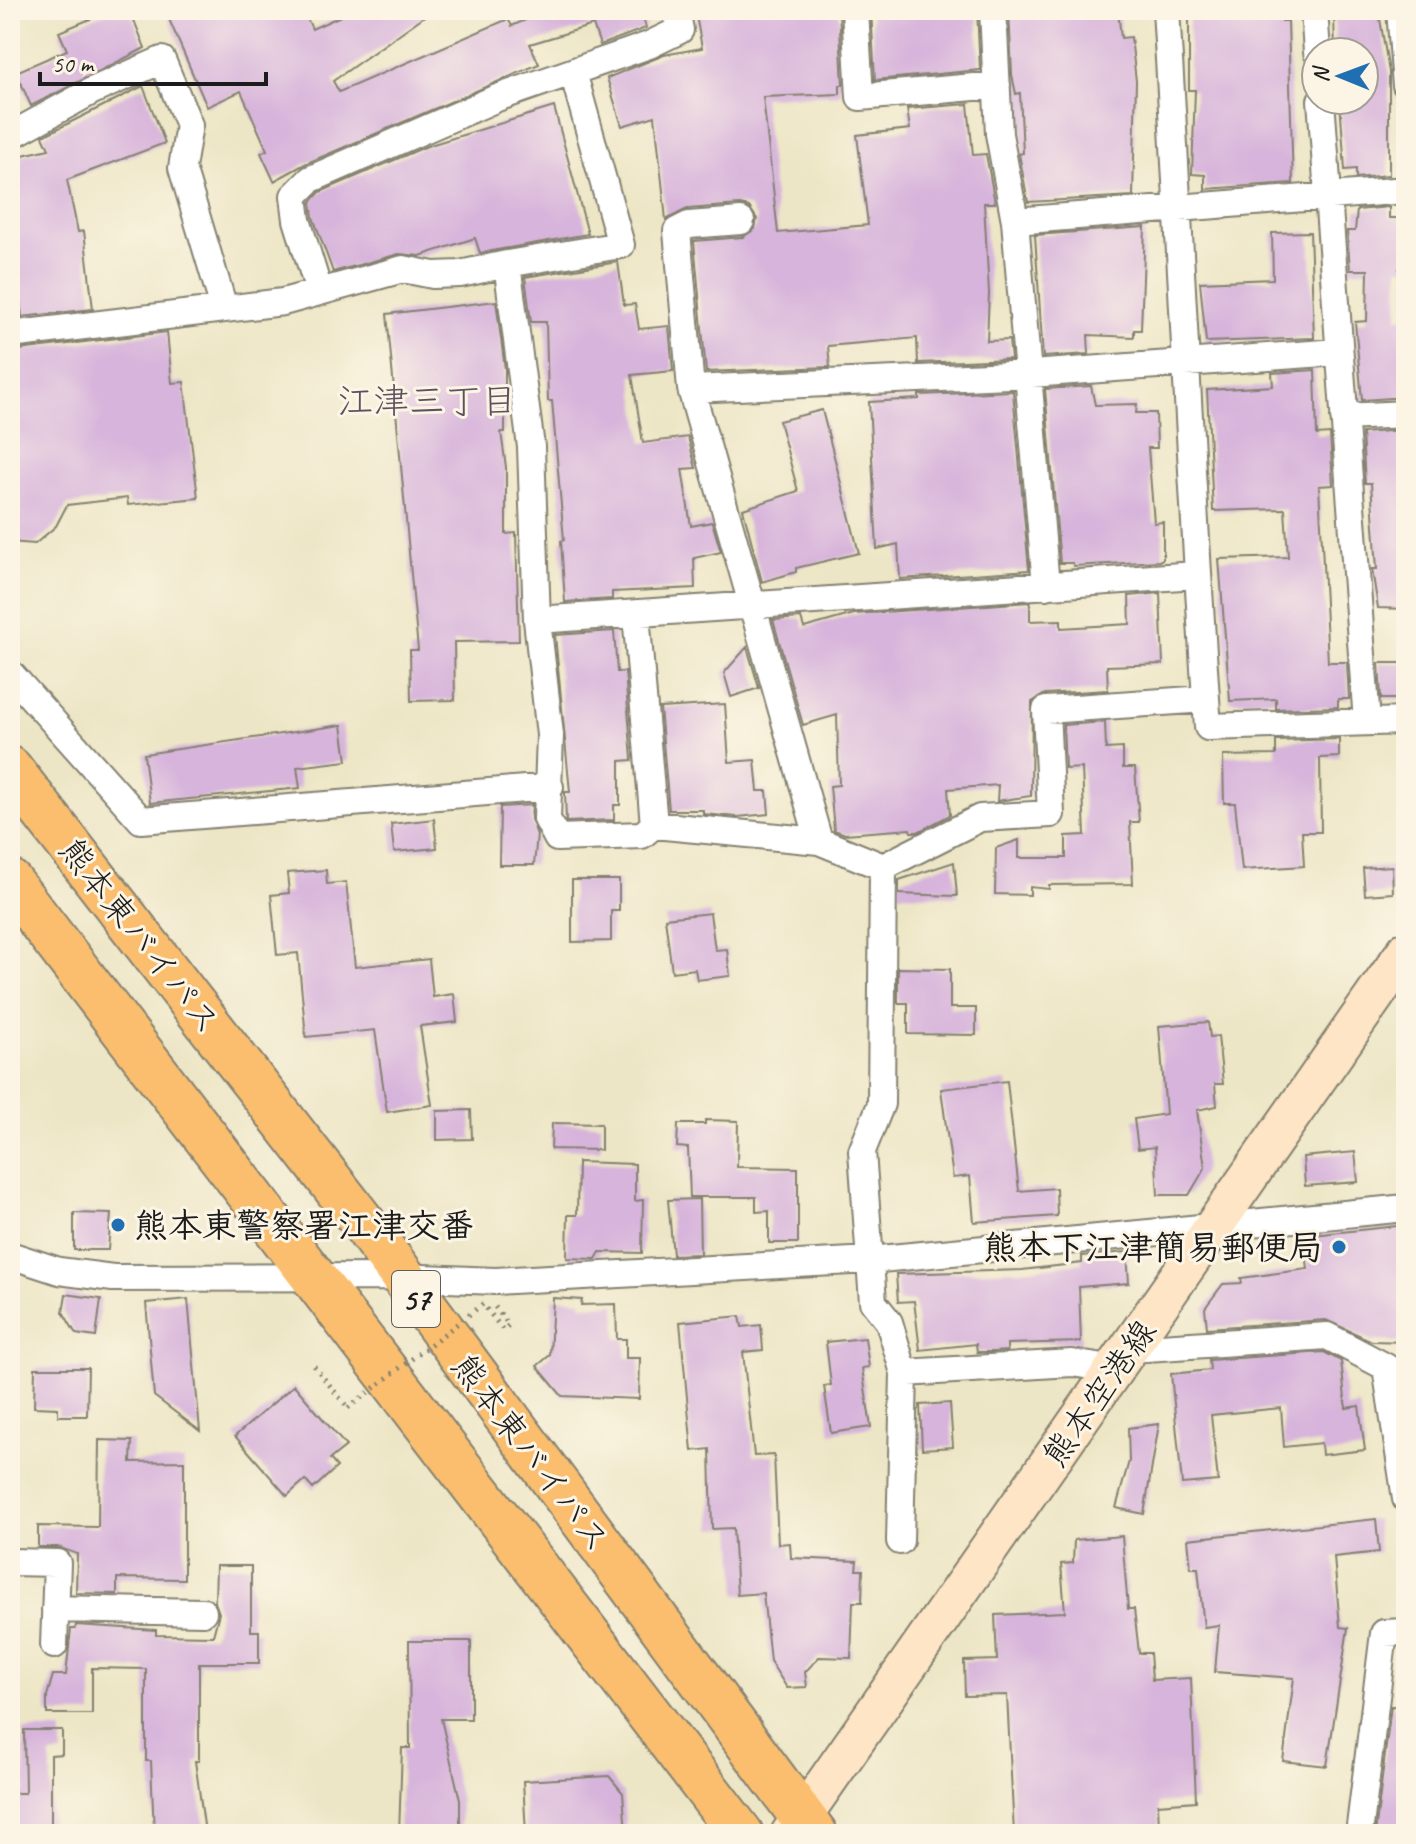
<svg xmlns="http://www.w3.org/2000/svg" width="1416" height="1844" font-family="Caveat,'Klee One',sans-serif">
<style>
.building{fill:#d7b4db}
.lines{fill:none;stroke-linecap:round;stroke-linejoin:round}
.lane-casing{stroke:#848171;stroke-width:18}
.street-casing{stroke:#848171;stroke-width:30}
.secondary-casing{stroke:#848171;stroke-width:42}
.highway-casing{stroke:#848171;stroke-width:48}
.path{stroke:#848171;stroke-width:5;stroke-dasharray:2 6;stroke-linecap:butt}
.lane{stroke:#fff;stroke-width:14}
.street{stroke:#fff;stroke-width:26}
.secondary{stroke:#fde5c5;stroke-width:38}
.highway{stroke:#fabe6e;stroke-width:44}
.path-bridge{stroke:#848171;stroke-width:5;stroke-dasharray:2 6;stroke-linecap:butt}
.poi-dot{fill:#1f6fb2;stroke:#fcf5e5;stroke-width:3}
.labels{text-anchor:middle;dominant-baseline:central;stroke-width:6;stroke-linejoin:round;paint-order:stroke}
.shield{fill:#fcf5e5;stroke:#5f5d58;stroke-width:2}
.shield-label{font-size:32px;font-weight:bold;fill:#1c1c1c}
.street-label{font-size:34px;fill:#1c1c1c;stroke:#fcf5e5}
.poi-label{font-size:34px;font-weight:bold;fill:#1c1c1c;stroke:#fcf5e5;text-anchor:start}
.neighbourhood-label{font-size:36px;fill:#5d515f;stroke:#fcf5e5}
</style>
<rect width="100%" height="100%" fill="#fcf5e5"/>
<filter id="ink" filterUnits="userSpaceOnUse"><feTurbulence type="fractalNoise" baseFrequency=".0125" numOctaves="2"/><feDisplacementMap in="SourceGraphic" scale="16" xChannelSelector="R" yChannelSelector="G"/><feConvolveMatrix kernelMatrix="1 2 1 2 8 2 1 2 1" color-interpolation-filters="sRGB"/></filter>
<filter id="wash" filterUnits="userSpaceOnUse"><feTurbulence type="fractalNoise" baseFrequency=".006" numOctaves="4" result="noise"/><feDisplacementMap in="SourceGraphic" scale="32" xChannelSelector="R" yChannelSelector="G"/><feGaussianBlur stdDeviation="1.8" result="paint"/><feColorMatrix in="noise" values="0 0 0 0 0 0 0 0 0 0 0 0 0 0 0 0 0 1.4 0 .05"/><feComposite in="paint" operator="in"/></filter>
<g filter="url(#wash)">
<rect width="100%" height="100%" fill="#ede6c6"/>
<g id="blocks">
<path class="building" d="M112,10H130L145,48L31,106L16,72L67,50L59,32Z
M165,10H303L312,29L354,10H433L333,81L339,92L508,19L512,26L548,10H641L646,28L600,45L593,25L530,44L539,64L305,164L274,181L261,153L267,150L241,91L207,107Z
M695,10H839L843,85H840V94L763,97L778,233L868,225L857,135L910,129L907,109L968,104L973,155L986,154L995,203H984L989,293L987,341L1009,340L1011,359L918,363L917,338L828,346L830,367L706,372L694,241L743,237L755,229L757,219L749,207L740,205L687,209L666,220L655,116L622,126L607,78L664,55L702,48Z
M871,10H977L980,70L875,80Z
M1009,10H1054V16L1118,10L1121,38L1131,37L1136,81L1133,196L1028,202L1019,154L1023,153L1020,93L1016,94L1012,75Z
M1189,10H1282V21H1288L1293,183L1205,189V175L1192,174L1195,90H1189Z
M1379,13L1389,72V175L1356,178V169L1345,170L1340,101H1364V51L1335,52L1334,15Z
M143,86L165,143L67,180L78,232L84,231L93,309L22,317L10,217V175L21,172L18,156L49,149L43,136Z
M554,107L588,234L480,253L475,238L420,256L399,254L333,272L313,217L311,202L320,192L427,146Z
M1389,207V218H1406V268H1399L1398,318L1406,317V397L1362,400L1355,322L1367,321L1368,270H1350L1347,231H1355L1357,210Z
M1145,227L1141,330H1134V337L1088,335L1089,354L1043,357L1035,235Z
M1310,232L1314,338L1206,342L1200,282L1273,279L1272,233Z
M618,262L624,305L635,304L639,329L669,326L673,371L632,375L643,443L688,437L696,468L682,469L691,526L712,522L721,552L694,558L695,588L612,592V599L565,602L561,541L564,540L552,401H548L546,322H531L525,277Z
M496,301L505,369V432H501L506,467V534L516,533L519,641L454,642L455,700L411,701L410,650H418L387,314Z
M167,332L172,383L184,382L198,498L128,505L127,498L67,505L56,526L35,544L10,542V351Z
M1315,370L1317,435L1330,434L1333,485L1319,486L1328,662H1347L1349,699H1338V707L1276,709V699L1230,701L1219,559L1288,557L1285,509L1213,511L1207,390L1273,386L1272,373Z
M1091,386L1095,405L1137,404L1136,413H1156L1157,448H1148L1154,523L1163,522V559L1159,561L1074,566L1073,563H1060L1045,389Z
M1013,391L1029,570L900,579L898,544L877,549L869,402L919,399V395Z
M822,410L859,553L796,568V572L762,582L743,509L798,491L779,421Z
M1402,430L1406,469V609L1378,608L1372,569H1377L1371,483H1365L1362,433Z
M1160,593L1163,664L1107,666L1108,690L1045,694L1032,702L1031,796L997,801L998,785L948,789L950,815L918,832H911L910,829L845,834L834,830L830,786L839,785L837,715L803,725L773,620L801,618L804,628L854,614L1030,602V621L1061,620V628L1130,624L1129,596Z
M614,631L617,672H625L632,760L620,761V805H614V820L566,822L565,792H570L555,635Z
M747,647L759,688L731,697L724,673Z
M1379,663H1406V699H1381Z
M725,704L729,762L755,760L758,791H767L769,814L737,817L703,814V810H669L660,708Z
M1105,722L1106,749L1123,748V768H1135L1139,822H1130L1133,884L1049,885V889L1030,887V895L995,894L996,848L1019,840V858H1066V836L1085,835L1082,768L1065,769L1063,725Z
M342,725L347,761L297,767L300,788L150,803L144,754Z
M1339,739V757L1320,758L1321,832H1302L1304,866L1242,870L1235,803H1224L1223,756L1276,755V741Z
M532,805L531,819L537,835L534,865H499L500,807Z
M434,819L437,848L394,852L391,824Z
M954,862L957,896L899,894V880Z
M1392,866L1393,893L1365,895L1363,868Z
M326,870L327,884L346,882L355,967L429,959L433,997L454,994L457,1022L420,1026L432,1105L387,1112L375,1030L306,1037L298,953L277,955L271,895L289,893L287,873Z
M572,880H619V911H611V941L572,942Z
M710,913L715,950L727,949L730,976L697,980L695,969L672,972L665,918Z
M898,968L950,969V1008H976V1035L908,1034V1003H898Z
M1208,1022L1210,1037L1218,1036L1223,1084H1215L1217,1106L1197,1110L1205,1168L1189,1195H1158L1155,1147L1138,1149L1134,1119L1166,1114L1159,1026Z
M1007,1081L1019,1191L1056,1188L1057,1216L974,1222L970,1176L953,1178L941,1089Z
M471,1110L472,1139L437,1140V1111Z
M705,1120L738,1121L737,1167L798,1168V1243H769V1211L756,1212V1197H690L688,1148L677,1147L678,1124H705Z
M552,1123L601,1124V1150L551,1149Z
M1355,1152L1358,1182L1305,1186L1303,1157Z
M578,1162L635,1164V1201L643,1200L642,1253L600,1252L596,1259L567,1258L568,1215H577Z
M699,1199L700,1254L673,1255L668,1200Z
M74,1213L111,1214L108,1250H74Z
M1406,1225V1342L1372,1341L1326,1320L1207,1328L1205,1308L1223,1284L1242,1283L1241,1278L1308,1269L1304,1236Z
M1127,1252L1129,1283L1079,1287L1081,1342L1007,1344V1351L993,1352H977L976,1344L920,1350L914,1301L898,1302L896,1274L1022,1270L1082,1263V1256Z
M66,1294L101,1299L96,1337L76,1334L63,1312Z
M553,1298L582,1300L581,1305L616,1304L617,1339H626V1358H640L639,1399L562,1396L537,1366L550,1355Z
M188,1299L200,1431L154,1396L146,1303Z
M740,1316L742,1327L761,1325L763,1350L743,1352L754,1456L774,1455L778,1544L790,1543L791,1558L857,1561L856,1570H863L862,1602H853L851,1658L819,1657L805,1672L807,1687L787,1688L770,1661L763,1593L737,1595L733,1528L712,1529L710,1449L692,1451L680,1322Z
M865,1338L869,1367L862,1368L871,1427L831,1433L824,1386L831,1385L826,1342Z
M1324,1352L1341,1361L1346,1408L1359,1406L1365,1450L1322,1455L1321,1443L1284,1447L1281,1408L1211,1415L1218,1481L1182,1484L1171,1374L1210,1370L1209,1360Z
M35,1368H88L87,1416H58V1408L34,1407Z
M294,1385L346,1446L330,1459L337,1467L313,1489L305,1480L287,1496L235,1436Z
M950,1403L953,1447L922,1449L920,1405Z
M1159,1424L1144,1514L1116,1508L1129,1461L1128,1428Z
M99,1440L132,1441L131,1462L184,1461V1579L117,1578V1594L76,1593L77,1554L58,1547H38V1526L98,1527Z
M1376,1519L1379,1552L1334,1557L1340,1627L1348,1628L1327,1766L1283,1761L1294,1678L1215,1672L1219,1625L1204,1627L1198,1568H1191L1188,1539Z
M1122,1536L1128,1609H1134L1139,1653H1150L1152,1680L1191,1678L1196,1801L1158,1804L1159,1828L1014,1834L1007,1695L965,1696L964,1661L997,1660L995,1615L1065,1612L1061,1564L1073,1563L1074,1540Z
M216,1566H251V1631H259V1663H199V1761H195L204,1825L196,1834H154L151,1761H146V1669L92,1668V1714H47V1696L53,1675H66L71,1629H75L76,1625L156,1630V1635L213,1636L219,1613L215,1602Z
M409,1641H471V1719H441L460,1800V1834H399L402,1748H410Z
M1391,1706L1406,1707V1834H1375Z
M24,1730H62V1754L51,1755V1834H10V1793H25Z
M609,1776L623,1793L626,1834H526L523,1781Z"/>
</g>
</g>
<g filter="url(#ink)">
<use href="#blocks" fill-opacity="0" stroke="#848171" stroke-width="2"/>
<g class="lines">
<defs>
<path id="lane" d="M1386,1367L1406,1365"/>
<path id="street" d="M855,10L860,97L997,85
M993,10L999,134L1015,221L1046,586
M1166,10C1181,249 1191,488 1208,727L1406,721
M1314,10L1317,52
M1400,10L1406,85
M1321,100L1367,722
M10,136L92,91L162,60L189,125L182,168L224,308
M1015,221L1406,190
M507,264L621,245L573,72
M319,291L297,220L294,196L311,179L497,98L649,45L680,30L676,10
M10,335L283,302L403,269L433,275L460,274L507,264L531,447L537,620L550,735L547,819L557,838L642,835L654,825L819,841L883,867L881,1104L862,1151L873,1302L889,1322L904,1373L900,1541
M691,389L677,231L689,225L741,221
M1344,417L1406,414
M636,614L654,825
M537,620L1196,575
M10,673L141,820L550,787
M819,841L691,389L1031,374L1339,352
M883,867L980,818L1051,814L1046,710L1206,699
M10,1255L59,1271L113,1278L400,1277L495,1281L870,1260L1406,1208
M1131,1349L1327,1336L1386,1367L1406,1499
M904,1373L1072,1363L1116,1370
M10,1562L57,1563L54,1645
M55,1609L203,1612
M1359,1834L1384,1633L1406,1632"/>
<path id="secondary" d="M790,1834L1406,951"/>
<path id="highway" d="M10,769L364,1224L815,1834
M10,882L741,1834"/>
</defs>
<use href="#lane" class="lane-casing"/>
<use href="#street" class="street-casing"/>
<use href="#secondary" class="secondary-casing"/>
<use href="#highway" class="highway-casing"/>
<path class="path" d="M495,1307L509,1325
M314,1366L348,1408"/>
<use href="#lane" class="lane"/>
<use href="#street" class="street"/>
<use href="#secondary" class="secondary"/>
<use href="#highway" class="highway"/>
<path class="path-bridge" d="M348,1408L483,1304L503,1330L509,1325"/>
</g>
</g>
<g class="poi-dot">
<circle cx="118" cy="1225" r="8"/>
<circle cx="1339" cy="1247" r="8"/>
</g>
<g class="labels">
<rect class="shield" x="392" y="1271" width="48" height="56" rx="6"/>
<g class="shield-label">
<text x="416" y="1299">57</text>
</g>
<g class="street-label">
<text transform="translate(140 936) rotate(52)">熊本東バイパス</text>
<text transform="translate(1099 1393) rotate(-55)">熊本空港線</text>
<text transform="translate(531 1453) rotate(53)">熊本東バイパス</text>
</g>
<g class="poi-label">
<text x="134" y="1225">熊本東警察署江津交番</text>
<text x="1323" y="1247" text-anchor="end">熊本下江津簡易郵便局</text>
</g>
<g class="neighbourhood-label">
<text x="427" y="401">江津三丁目</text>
</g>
</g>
<rect width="1416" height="1844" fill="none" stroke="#fcf5e5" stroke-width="40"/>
<g transform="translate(1340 76) rotate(271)"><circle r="38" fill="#fcf5e5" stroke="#a29e95" stroke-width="2"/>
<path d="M0-6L14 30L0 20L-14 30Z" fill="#1f6fb2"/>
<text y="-12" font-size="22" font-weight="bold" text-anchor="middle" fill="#1c1c1c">N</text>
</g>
<path d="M40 72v12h226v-12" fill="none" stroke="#1c1c1c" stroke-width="4"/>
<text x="52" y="72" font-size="24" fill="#1c1c1c" stroke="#fcf5e5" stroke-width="6" paint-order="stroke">50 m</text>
</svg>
